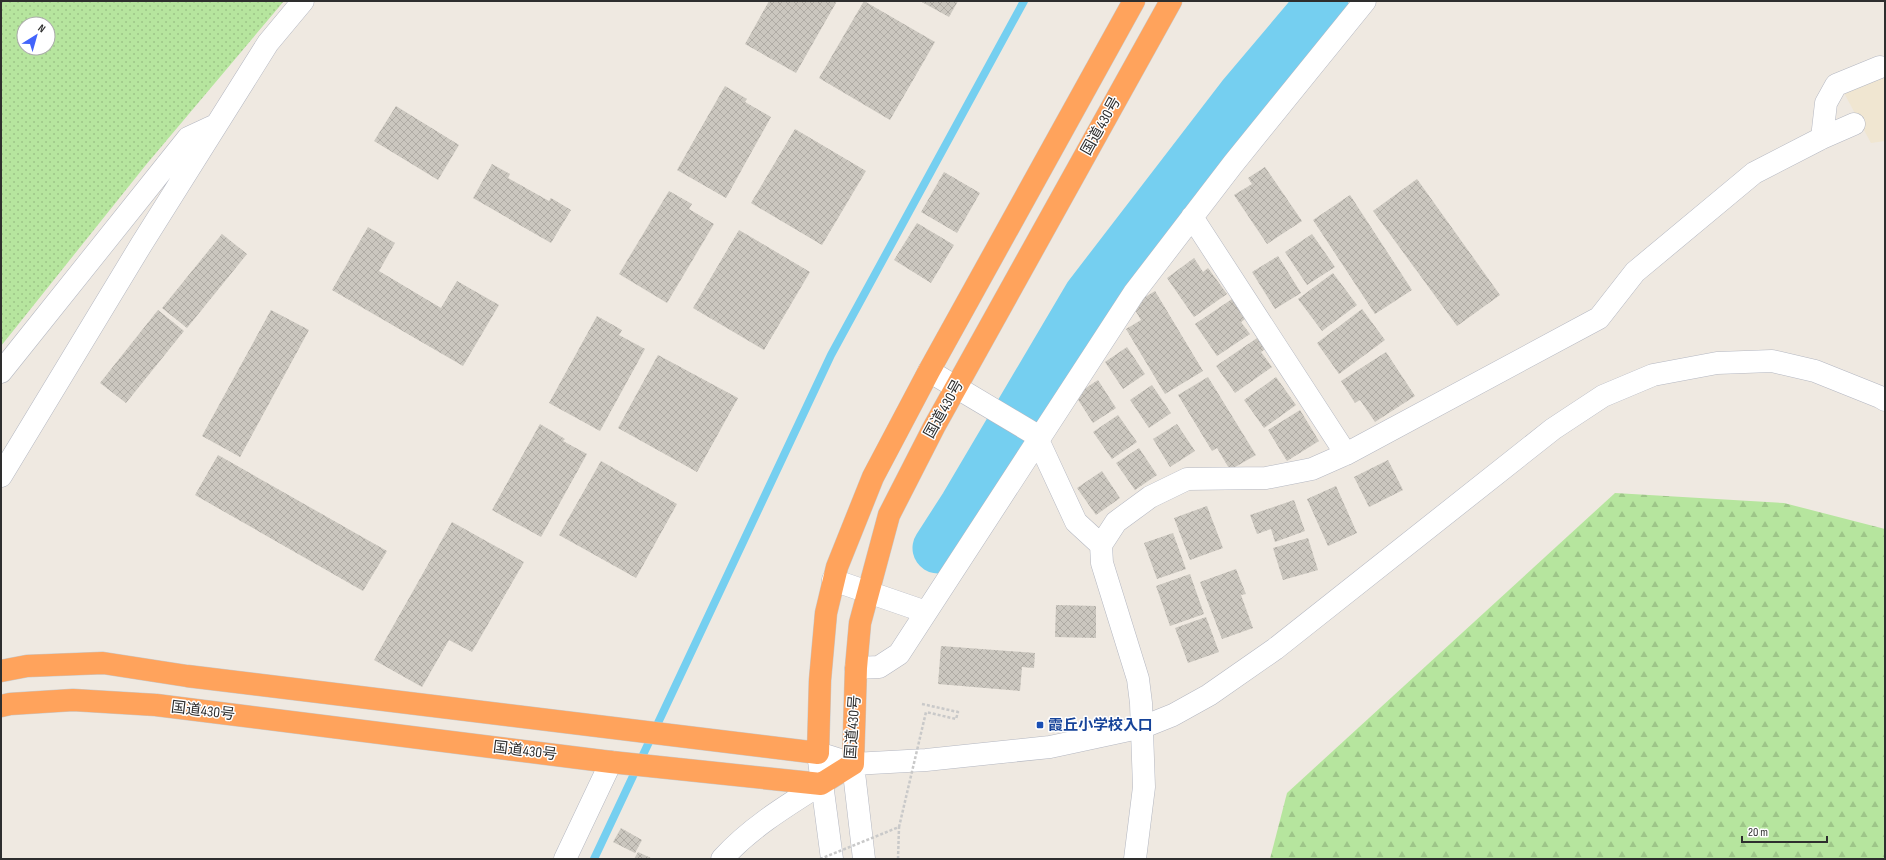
<svg xmlns="http://www.w3.org/2000/svg" width="1886" height="860" font-family="'Sofia Sans Condensed','Noto Sans JP',sans-serif">
<style>
.education{fill:#f0e6d1}
.grass{fill:url(#grass-dots);fill-rule:evenodd}
.forest{fill:url(#forest-firs)}
.lines{fill:none;stroke-linecap:round;stroke-linejoin:round}
.stream{stroke:#75cff0;stroke-width:8}
.river{stroke:#75cff0;stroke-width:51}
.building{fill:url(#building-cross-hatch)}
.street-casing{stroke:#b4b7c1;stroke-width:23}
.secondary-casing{stroke:#b4b7c1;stroke-width:23}
.highway-casing{stroke:#c9c9c9;stroke-width:23}
.path{stroke:#c9c9c9;stroke-width:2.5;stroke-dasharray:3 2;stroke-linecap:butt}
.street{stroke:#fff;stroke-width:22}
.secondary{stroke:#fff;stroke-width:22}
.highway{stroke:#ffa35c;stroke-width:22}
.path-bridge{stroke:#c9c9c9;stroke-width:2.5;stroke-dasharray:3 2;stroke-linecap:butt}
.transit-dot{fill:#1a4fb4;stroke:#fff;stroke-width:1.5}
.labels{text-anchor:middle;dominant-baseline:central;stroke-width:3;stroke-linejoin:round;paint-order:stroke}
.street-label{font-size:15px;fill:#2e2e2e;stroke:#fff}
.transit-label{font-size:15px;font-weight:bold;fill:#164399;stroke:#fff;text-anchor:start}
</style>
<defs>
<pattern id="grass-dots" width="8" height="8" patternUnits="userSpaceOnUse"><rect width="8" height="8" fill="#b6e59e"/><path d="M2 2h.1M6 6h.1" fill="none" stroke="#9dc588" stroke-width="1.8" stroke-linecap="round"/></pattern>
<pattern id="forest-firs" width="22" height="20" patternUnits="userSpaceOnUse"><rect width="22" height="20" fill="#b6e59e"/><path d="M5 1l3.5 6h-7zM16 11l3.5 6h-7z" fill="#9dc588"/></pattern>
<pattern id="building-cross-hatch" width="8" height="8" patternUnits="userSpaceOnUse"><rect width="8" height="8" fill="#cbc7bf"/><path d="M0 0l8 8M0 8l8-8" fill="none" stroke="#afaba4"/></pattern>
</defs>
<rect width="100%" height="100%" fill="#efe9e1"/>
<path class="education" d="M1885,76V141L1871,143L1843,91Z"/>
<path class="grass" d="M1,1H284L145,166L1,346ZM24,24H48V48H24Z"/>
<path class="forest" d="M1615,493L1784,503L1885,529V859H1270L1287,793Z"/>
<g class="lines">
<path class="stream" d="M594,859L831,355L1024,1"/>
<path class="river" d="M938,548L965,506L1089,296L1242,97L1323,1"/>
</g>
<path class="building" d="M769,1H837L796,73L745,44Z
M864,1L935,42L890,120L819,78Z
M920,1H958L949,17Z
M725,86L747,99L745,102L771,117L726,198L677,170Z
M396,106L459,145L438,180L374,141Z
M795,129L866,171L822,245L751,203Z
M492,164L510,174L508,178L549,201L551,198L571,210L551,243L473,198Z
M1265,167L1302,221L1267,244L1234,195L1252,184L1248,178Z
M944,172L980,193L957,233L921,212Z
M1417,179L1500,295L1457,326L1373,211Z
M669,191L692,204L689,209L714,224L667,303L619,274Z
M1350,195L1412,290L1375,314L1313,220Z
M917,223L954,245L931,283L894,260Z
M368,227L395,243L379,271L441,308L457,281L499,305L463,366L332,290Z
M739,230L810,272L764,350L693,308Z
M222,234L247,254L187,328L162,308Z
M1312,234L1335,267L1307,285L1285,252Z
M1278,256L1301,293L1275,309L1252,272Z
M1194,258L1203,272L1208,268L1227,294L1194,317L1167,278Z
M1333,273L1357,305L1322,331L1298,299Z
M1155,291L1203,371L1165,394L1126,329L1141,320L1132,305Z
M1232,299L1245,319L1241,322L1250,334L1217,356L1195,324Z
M1362,309L1385,340L1339,374L1317,343Z
M158,310L184,331L126,403L100,383Z
M271,310L309,330L240,457L202,436Z
M597,316L622,330L619,335L645,349L600,431L549,403Z
M1260,336L1268,347L1261,352L1272,367L1235,393L1216,366Z
M1127,347L1145,374L1123,389L1105,362Z
M1386,352L1415,396L1375,422L1360,400L1355,403L1341,381Z
M658,355L738,398L697,472L618,428Z
M1208,377L1256,455L1230,470L1217,448L1212,451L1178,395Z
M1276,377L1296,405L1264,428L1244,400Z
M1098,380L1116,408L1093,423L1075,395Z
M1152,385L1171,413L1149,428L1130,400Z
M1300,410L1319,441L1287,461L1268,430Z
M1118,415L1137,442L1112,459L1093,432Z
M540,424L565,439L563,441L587,454L541,537L492,510Z
M1177,424L1195,451L1170,467L1153,439Z
M1139,448L1157,475L1135,490L1116,463Z
M218,455L387,551L363,591L195,495Z
M1388,460L1403,490L1369,507L1354,477Z
M601,461L677,504L636,578L559,535Z
M1102,471L1120,498L1096,515L1077,488Z
M1336,486L1357,533L1328,546L1307,499Z
M1294,500L1305,531L1275,542L1271,529L1257,534L1250,515Z
M1207,506L1223,548L1190,560L1174,518Z
M452,522L524,562L472,652L449,640L422,687L374,660Z
M1173,533L1186,569L1157,579L1144,543Z
M1308,538L1318,570L1283,580L1273,548Z
M1236,569L1246,594L1241,595L1253,628L1222,639L1200,582Z
M1190,574L1204,614L1170,626L1156,586Z
M1056,605L1096,606V638L1055,637Z
M1206,617L1219,652L1188,663L1175,628Z
M941,646L1035,653L1034,668L1022,667L1020,691L938,684Z
M621,828L642,840L635,853L613,842Z
M638,852L653,859H634Z"/>
<g class="lines">
<defs>
<path id="street" d="M1822,138L1826,103L1836,85L1880,67
M1192,217L1346,454
M929,371L1033,433L1038,440L1076,522L1101,545
M833,580L926,612
M856,668L879,667L899,654L1134,293L1233,164L1365,1
M565,859L611,762
M1135,859L1144,787L1141,703L1138,679L1102,563L1101,545L1116,522L1150,497L1187,479L1266,478L1312,469L1346,454L1599,318L1635,272L1754,173L1822,138L1854,124"/>
<path id="secondary" d="M1,372L188,138L216,125
M1,476L141,245L268,43L303,1
M853,764L864,859
M722,859C750,828 786,806 821,784
M832,859L818,753L853,764L926,760L1050,747L1143,727L1173,715L1209,695L1275,649L1553,429L1603,396L1653,375L1717,363L1772,361L1815,371L1880,397L1885,400"/>
<path id="highway" d="M1,671L27,666L103,663L187,676L818,753L820,680L826,613L837,567L873,477L929,371L1134,1
M1,706L10,704L73,700L156,705L611,762L821,784L853,764L856,668L860,623L889,515L934,427L1171,1"/>
</defs>
<use href="#street" class="street-casing"/>
<use href="#secondary" class="secondary-casing"/>
<use href="#highway" class="highway-casing"/>
<path class="path" d="M922,704L958,712L956,719L926,712
M898,859L899,827"/>
<use href="#street" class="street"/>
<use href="#secondary" class="secondary"/>
<use href="#highway" class="highway"/>
<path class="path-bridge" d="M820,859L899,827L926,712"/>
</g>
<rect class="transit-dot" x="1036" y="721" width="8" height="8" rx="2"/>
<g class="labels">
<g class="street-label">
<text transform="translate(1101 126) rotate(-61)">国道430号</text>
<text transform="translate(944 409) rotate(-61)">国道430号</text>
<text transform="translate(203 711) rotate(7)">国道430号</text>
<text transform="translate(853 727) rotate(-86)">国道430号</text>
<text transform="translate(525 751) rotate(7)">国道430号</text>
</g>
<g class="transit-label">
<text x="1048" y="725">霞丘小学校入口</text>
</g>
</g>
<rect width="1886" height="860" fill="none" stroke="#2e2e2e" stroke-width="4"/>
<g transform="translate(36 36) rotate(37)"><circle r="19" fill="#ffffff" stroke="#ababab"/>
<path d="M0-3L7 15L0 10L-7 15Z" fill="#4264fb"/>
<text y="-6" font-size="11" font-weight="bold" text-anchor="middle" fill="#2e2e2e">N</text>
</g>
<path d="M1742 836v6h85v-6" fill="none" stroke="#2e2e2e" stroke-width="2"/>
<text x="1748" y="836" font-size="12" fill="#2e2e2e" stroke="#ffffff" stroke-width="3" paint-order="stroke">20 m</text>
</svg>
